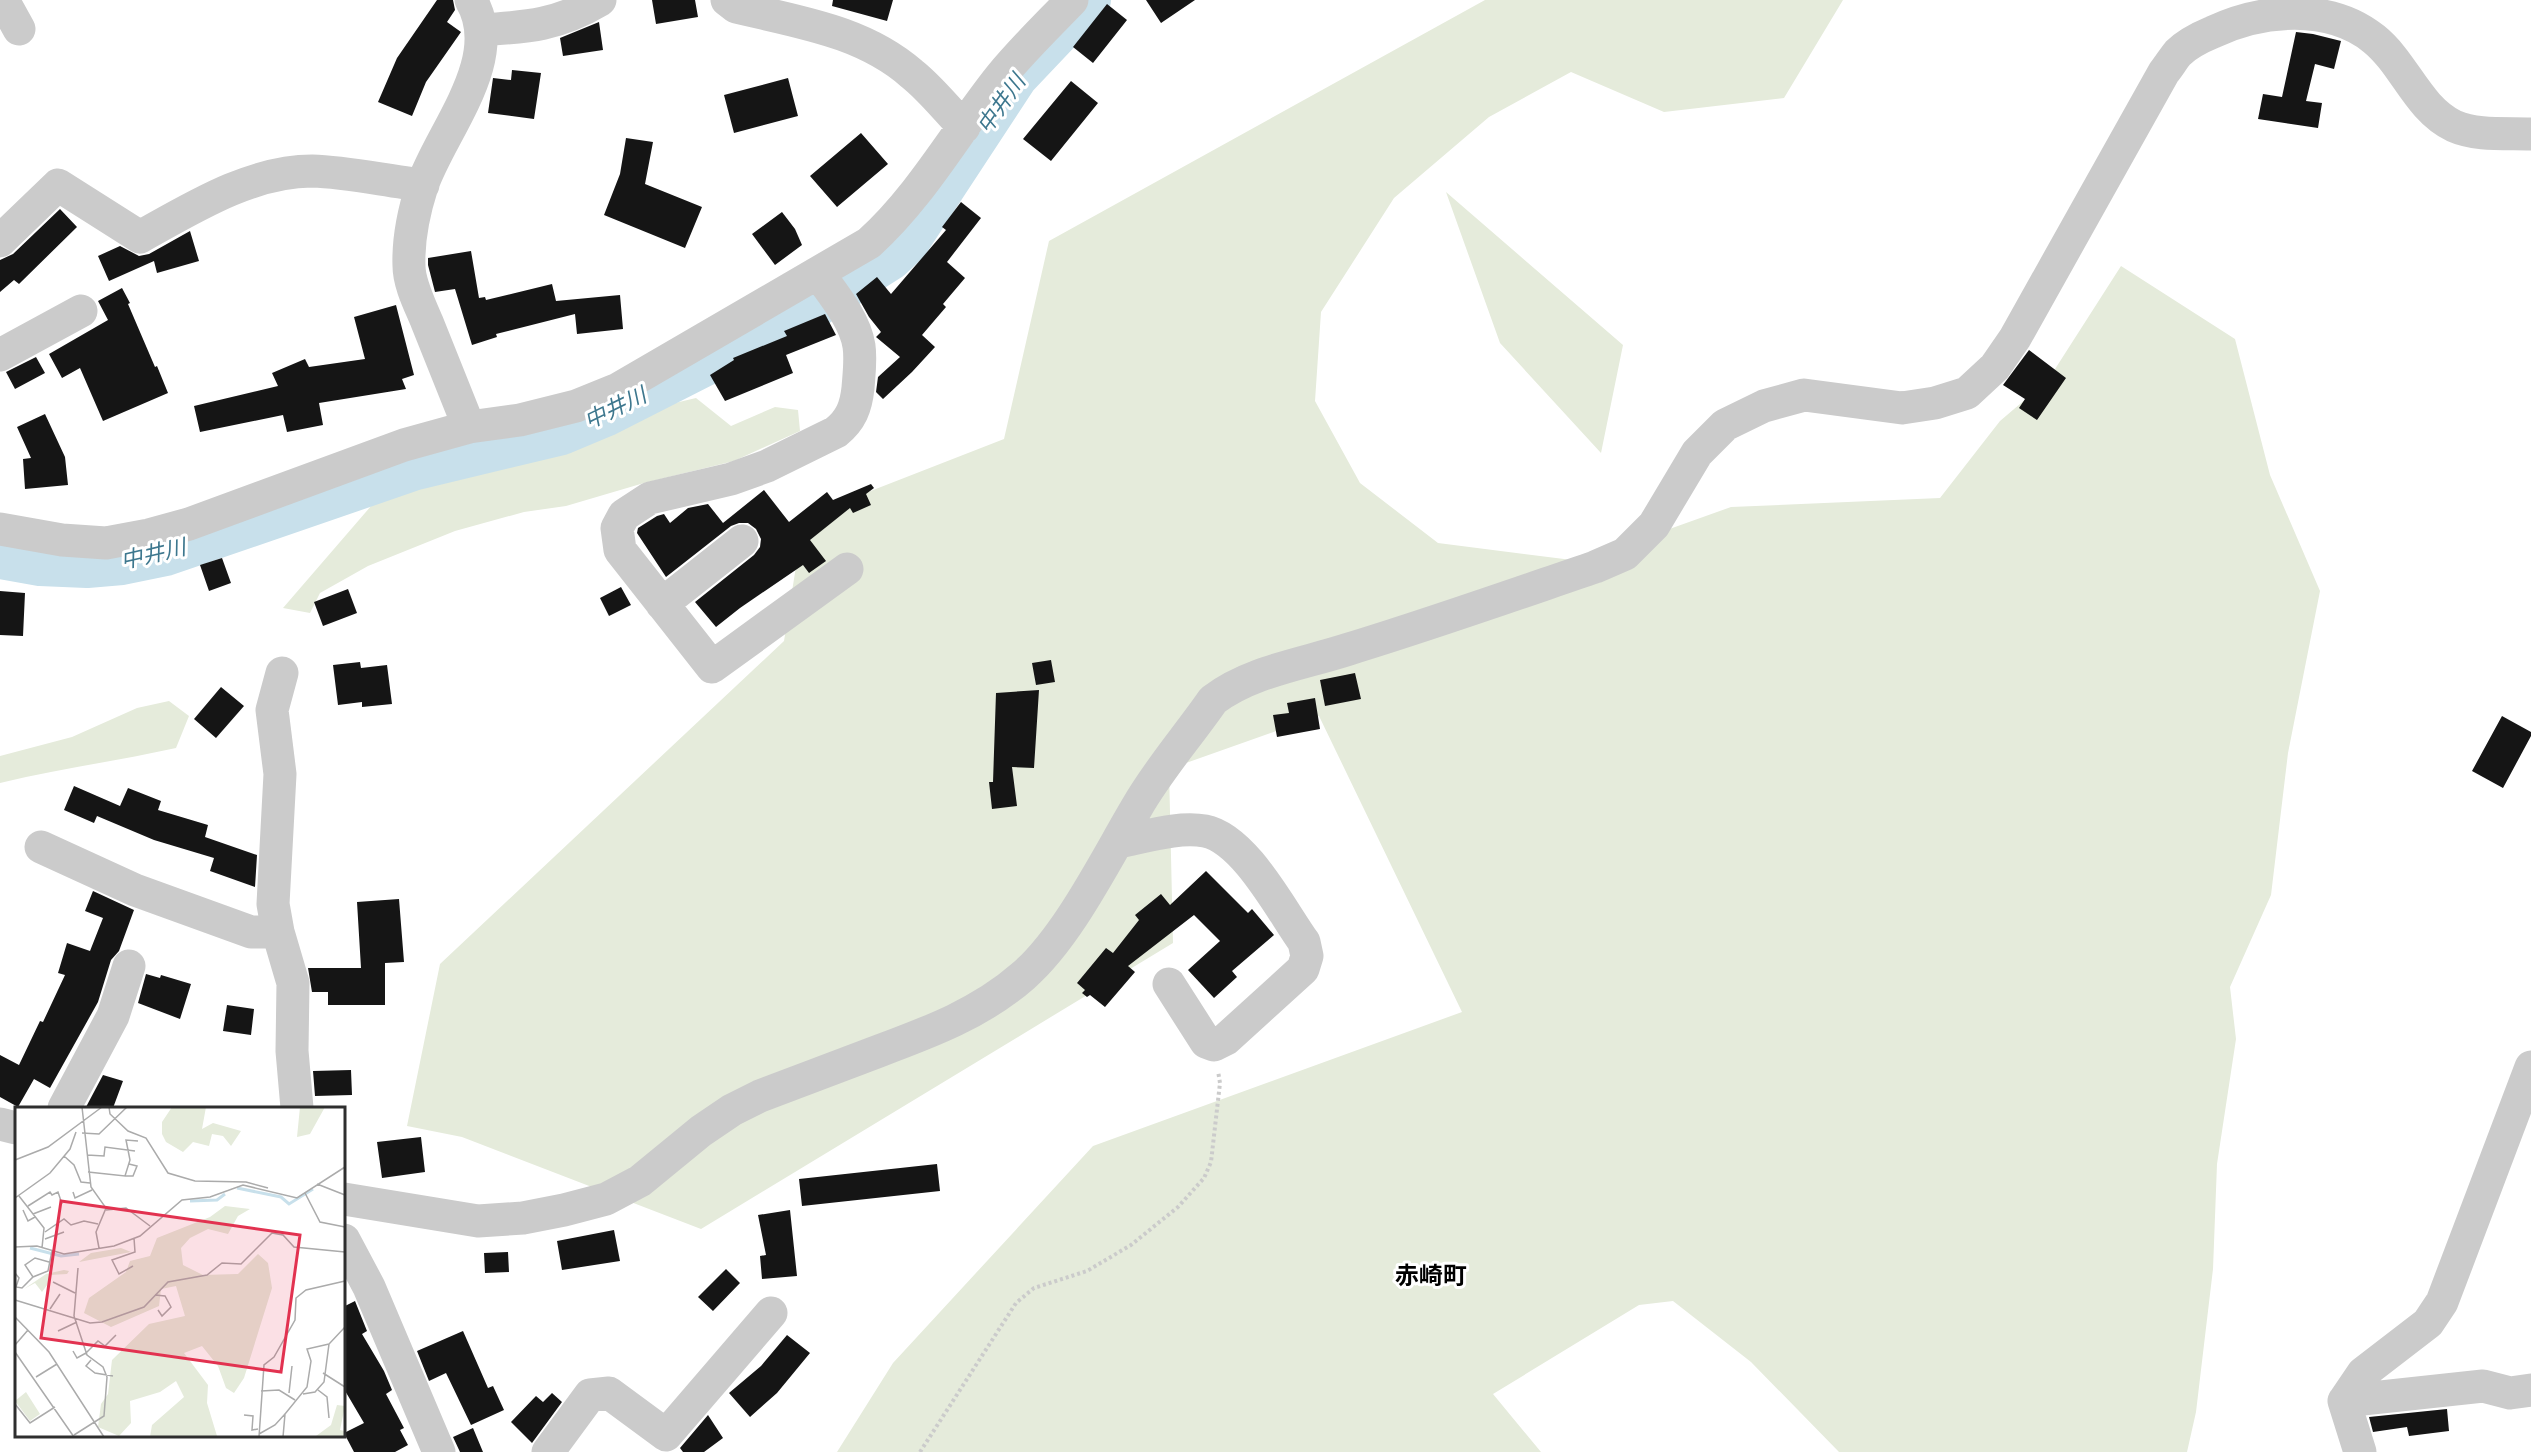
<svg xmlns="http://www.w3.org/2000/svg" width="2531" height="1452" font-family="Roboto,'Noto Sans JP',sans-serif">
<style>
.green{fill:#e5ebdb}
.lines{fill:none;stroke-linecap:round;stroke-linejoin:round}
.river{stroke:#c8e0eb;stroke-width:42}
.building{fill:#151515}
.path{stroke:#cbcbcb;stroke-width:4;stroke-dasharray:3 3;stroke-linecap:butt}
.minor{stroke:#cbcbcb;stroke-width:33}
.labels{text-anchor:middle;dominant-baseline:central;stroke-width:6;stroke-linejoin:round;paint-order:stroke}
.water-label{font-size:22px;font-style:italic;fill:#3d778e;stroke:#fff}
.quarter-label{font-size:24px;font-weight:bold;fill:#000;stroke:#fff}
.inset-river{fill:none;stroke:#c8e0eb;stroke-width:3}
.inset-road{fill:none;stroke:#ababab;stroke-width:1.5}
.view{fill:#e23250;fill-opacity:0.15;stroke:#e23250;stroke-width:3}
.inset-edge{fill:none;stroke:#2e2e2e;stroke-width:3}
</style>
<rect width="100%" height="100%" fill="#fff"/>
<path class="green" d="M1485,0H1843L1784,98L1664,112L1571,72L1489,117L1394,198L1321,312L1315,401L1360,483L1438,543L1580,561L1731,507L1940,498L2000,421L2048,380L2121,266L2235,339L2270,475L2320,591L2288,753L2271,895L2230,987L2236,1039L2217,1164L2213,1269L2196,1412L2187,1452H1839L1751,1362L1673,1301L1639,1305L1493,1394L1541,1452H837L893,1363L1093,1146L1462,1012L1319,716L1169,769L1173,943L701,1229L462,1137L407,1126L440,964L784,641L804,517L1004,439L1049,241Z
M1446,192L1623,345L1601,453L1500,343Z
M696,398L731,426L775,407L798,410L800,431L734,461L644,483L566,506L524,512L455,531L368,566L320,593L310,613L283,608L384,491L451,475L492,459L550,444L614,430L658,407Z
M169,701L189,716L176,748C117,761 58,769 0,783V756L72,737L137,708Z"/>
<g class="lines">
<path class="river" d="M0,558L40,565L87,567L122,564L166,555L416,469L562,434L605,416L798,318L891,259L908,243L1017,77L1090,0"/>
</g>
<path class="building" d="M437,0H453L455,10L447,22L461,32L426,82L412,116L378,102L397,58Z
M652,0H695L698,17L656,24Z
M833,0H893L887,21L832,6Z
M1146,0H1195L1161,23Z
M1107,4L1127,20L1093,63L1073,47Z
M599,22L603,50L563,56L560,38Z
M2296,32L2313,34L2341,41L2334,69L2315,64L2306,101L2322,103L2318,128L2258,119L2263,94L2282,97Z
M512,70L541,73L534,119L488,113L493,78L511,80Z
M788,78L798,116L734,133L724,95Z
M1071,81L1098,103L1051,161L1023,139Z
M861,133L888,164L837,207L810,176Z
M626,138L653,142L645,184L702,207L685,248L604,215L620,174Z
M961,202L981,218L947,262L965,278L943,304L946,307L922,335L935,347L912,372L883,399L876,392L878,377L900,357L876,337L881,332L869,317L856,294L877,277L891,294L946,230L942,227Z
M60,209L77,227L19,284L14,280L0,292V260L13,254Z
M782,212L795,229L802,245L775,265L752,234Z
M190,231L199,261L157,273L154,261L109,281L98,256L120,246L139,256L149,254Z
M471,251L479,298L485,297L486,300L552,284L556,301L620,295L623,329L577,334L575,314L496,334L497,337L472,345L455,289L435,292L428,265V258Z
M122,288L130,303L128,304L155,367L157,366L168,393L103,421L80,368L62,378L49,354L108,320L98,301Z
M396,305L414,375L402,379L406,389L319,403L323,425L287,432L283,415L200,432L194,406L278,386L272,373L305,359L309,367L365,359L354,317Z
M825,314L836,335L786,355L793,373L725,401L710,375L734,360L733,358L787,336L784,331Z
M2029,350L2066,378L2037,420L2019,408L2025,399L2003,385Z
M36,357L45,373L15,389L6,372Z
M45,414L65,457L68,485L25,489L23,459L31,458L17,427Z
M871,484L874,488L866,494L871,505L853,513L850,508L810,540L826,561L809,573L803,565L740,608L716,627L695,602L754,555L760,547L761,539L756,529L748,523H739L731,526L666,577L637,533L638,528L657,516L664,514L670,523L688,508L708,504L723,523L764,490L789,522L827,492L833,500Z
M222,558L231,583L209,591L200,565Z
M621,587L631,605L609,616L600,598Z
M348,589L357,613L323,626L314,602Z
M0,591L25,593L23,636L0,635Z
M1051,660L1055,682L1036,685L1032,663Z
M360,662L361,668L387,665L392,704L362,707V702L338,705L333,665Z
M1355,673L1361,699L1325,706L1320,680Z
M221,687L244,706L216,738L194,719Z
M1039,690L1034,768L1012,767L1017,806L992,809L989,782H993L996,693Z
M1315,698L1320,729L1277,737L1273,715L1289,713L1287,703Z
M2502,716L2531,732V736L2503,788L2472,771Z
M74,786L120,806L128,788L161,801L158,810L208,825L205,837L257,855L255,887L210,871L214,858L154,840L97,816L94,823L64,810Z
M1206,871L1248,913L1252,909L1274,935L1232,971L1237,977L1214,998L1188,970L1220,941L1194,915L1128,966L1135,972L1105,1007L1090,995L1087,997L1082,993L1085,990L1077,983L1106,948L1113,953L1139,920L1135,915L1161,894L1170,905Z
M93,891L134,910L119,951L111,960L98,1002L50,1088L34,1079L18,1107L0,1097V1055L19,1065L40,1021L43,1022L65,975L58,973L67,943L90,951L103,918L85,911Z
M399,899L404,962L385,963V1005H328V992H312L308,968H361L357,902Z
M146,974L160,978L161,975L191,984L180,1019L138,1003Z
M227,1005L254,1009L251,1035L223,1031Z
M351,1070L352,1095L315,1096L313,1071Z
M103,1075L123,1081L113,1108L86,1107Z
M421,1137L425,1172L382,1178L377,1142Z
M937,1164L940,1191L802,1206L799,1179Z
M790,1210L797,1276L762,1279L760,1256L766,1255L758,1215Z
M614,1230L620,1261L562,1270L557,1241Z
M508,1252L509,1272L485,1273L484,1253Z
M726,1269L740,1283L713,1311L698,1297Z
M355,1301L367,1331L362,1334L384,1371L392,1390L386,1394L404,1428L400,1430L408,1445L395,1452H354L344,1433L364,1423L344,1389V1304L345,1306Z
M463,1331L488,1388L493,1386L504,1410L471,1425L446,1373L429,1381L417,1351Z
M787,1335L810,1353L777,1393L750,1417L729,1393L761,1366Z
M552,1393L562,1402L532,1443L511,1422L536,1396L543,1402Z
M2447,1409L2449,1431L2409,1436L2407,1427L2373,1432L2369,1417Z
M708,1415L723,1438L704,1452H683L680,1448Z
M473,1428L483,1452H460L453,1437Z"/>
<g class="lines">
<path class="path" d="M920,1452L1016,1303L1034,1288L1087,1271L1131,1245L1178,1207L1204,1178L1211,1162L1220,1083L1218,1071"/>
<path class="minor" d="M3,0L19,29
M727,0L736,7C798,22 863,31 912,74C931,89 947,110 964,127
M481,30C529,27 558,25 600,0
M0,241L58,185L140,237C192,208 251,171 312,171C348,172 386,181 423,185
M818,273C833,294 855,320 859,346C861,360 859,374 858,388C856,407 851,420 836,432L767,466L731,479L650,498L624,515L617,528L620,550L712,667L847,569
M0,355L81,311
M469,427C455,392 441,357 427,322C420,305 409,284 409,266C408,239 414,211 422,186C441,131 506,59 471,0
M0,529L62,540L106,543L149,535L189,524L404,445L469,427L520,420L576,406L618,389L869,243C922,195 956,132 1000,77C1022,50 1048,25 1072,0
M662,604L742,541
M282,673L272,710L280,774L273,904L278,932L293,983L292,1051L297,1108
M1118,842C1145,837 1178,826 1205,831C1245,839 1281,910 1304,942L1307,956L1303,969L1226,1039L1214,1045L1206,1042L1169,984
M41,847L135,890L251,932H278
M64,1108L113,1016L129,966
M0,1124L16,1128
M344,1199L478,1221L523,1218L564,1210L606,1199L640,1181L701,1131L732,1110L760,1096C800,1081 839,1066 879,1051C930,1032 981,1013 1023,976C1068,937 1106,859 1137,807C1158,770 1188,736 1213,700C1251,671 1303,664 1349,649C1431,624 1513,595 1595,567L1625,554L1654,525L1697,453L1725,425L1764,406L1804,395L1902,408L1935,403L1967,393L1995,367L2015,338L2164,72C2169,66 2173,59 2178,53C2187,44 2201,37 2213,32C2262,9 2329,3 2374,39C2405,64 2417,108 2454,126C2476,136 2507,133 2531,134
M344,1240L369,1287L439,1452
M2344,1401L2363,1373L2428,1323L2442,1302L2531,1067
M2344,1401L2483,1386L2510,1393L2531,1390
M2344,1401L2360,1452
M548,1452L590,1395L609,1393L666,1435L771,1313"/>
</g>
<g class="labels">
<g class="water-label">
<text transform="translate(1001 104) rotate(-55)">中井川</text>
<text transform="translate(615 408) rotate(-26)">中井川</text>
<text transform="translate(153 554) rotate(-13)">中井川</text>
</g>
<g class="quarter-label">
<text x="1431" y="1276">赤崎町</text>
</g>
</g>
<g transform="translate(15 1107)">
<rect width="330" height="330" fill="#fff"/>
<path d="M157,0H191L187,22L198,16L226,24L216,39L208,29L197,27L194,39L178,35L168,45L151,35L147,27V15ZM285,0H310L295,27L282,30ZM210,99L235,102L223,109L213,127L193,122L175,131L166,141L168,158L188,168L223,167L243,147L253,156L257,181L229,271L219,286L211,281L203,259L187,239L169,246L193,278L192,296L202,329L135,330L137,318L169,290L161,274L145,285L115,294L116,316L104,329L83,320L86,297L93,287L97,253L134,217L170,209L161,179L146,182L144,199L96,220L69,206L74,191L111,165L115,154L135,149L142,131L195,110ZM106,141L116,145L64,155L76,146ZM49,163L54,164L52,167L34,168L35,174L27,185L20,176L9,182L31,167ZM11,285L25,307L15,314L0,294ZM322,298L330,299L325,323L330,324V330H289L301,329L316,318Z" fill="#e5ebdb"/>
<path class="inset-river" d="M222,81L266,90L274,97L298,82M175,94L202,93L210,87M15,141L46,149L64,147"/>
<path class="inset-road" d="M67,0L76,80L91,101L81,125L84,141M94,0L95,7L113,24L131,31L153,66L180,74L231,75L253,81M67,26L84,27L112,0M72,48L89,49L90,40L120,44M49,49L59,58L66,75L75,76M0,53L33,40L87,0M73,65L110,69L115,53L111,33L123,34M110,69H118L122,59L114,57M302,77L330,88M58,85L60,91L77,83M290,86L305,115L330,120M4,89L29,121L27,141M0,91L35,66L55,42L61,25M13,99L35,85L37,88L43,85L47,97M8,103L13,114L20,110M91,103L111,101L135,119M18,107L36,100M30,125L49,112L56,118L69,114L83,117M30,132L49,125M0,140L22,139L49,147L99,139L125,129L167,93L195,90L228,78L282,91L330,60M118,159L104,167L97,153L120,145L119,131M0,166L4,171L1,180L7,181L18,170L33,164L37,144M18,170L10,158L20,151L34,155M38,175L60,186M140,188L150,189L156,200L147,209L143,203M0,193L75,216L87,215L129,200L153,175L192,168L207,156L226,157L257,126L268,128L279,140L330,145M35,202L45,187M0,210L34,245L89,330M43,224L62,215M0,238L13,223M58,244L62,251L71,246M0,245L59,330M71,246L83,234L90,239L101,228M76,253L71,259L80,266L98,269M308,266L330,280M21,270L42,257M303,283L312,290L314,311M246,284L264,283L280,293M274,286L277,259M288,287L300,285L309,275L314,237L330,220M0,297L15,316L40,300M229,308L238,309L237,323L243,322M244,327L260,318L270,307M59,328L89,309L92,270L88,260L72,248L59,209L63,161M244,330L249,258L259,250L280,213L281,191L291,183L330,174M268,330L270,307L292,280L296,254L292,242L314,237"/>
<path class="view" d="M46,94L285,128L266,265L26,231Z"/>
<rect width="330" height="330" class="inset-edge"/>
</g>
</svg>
